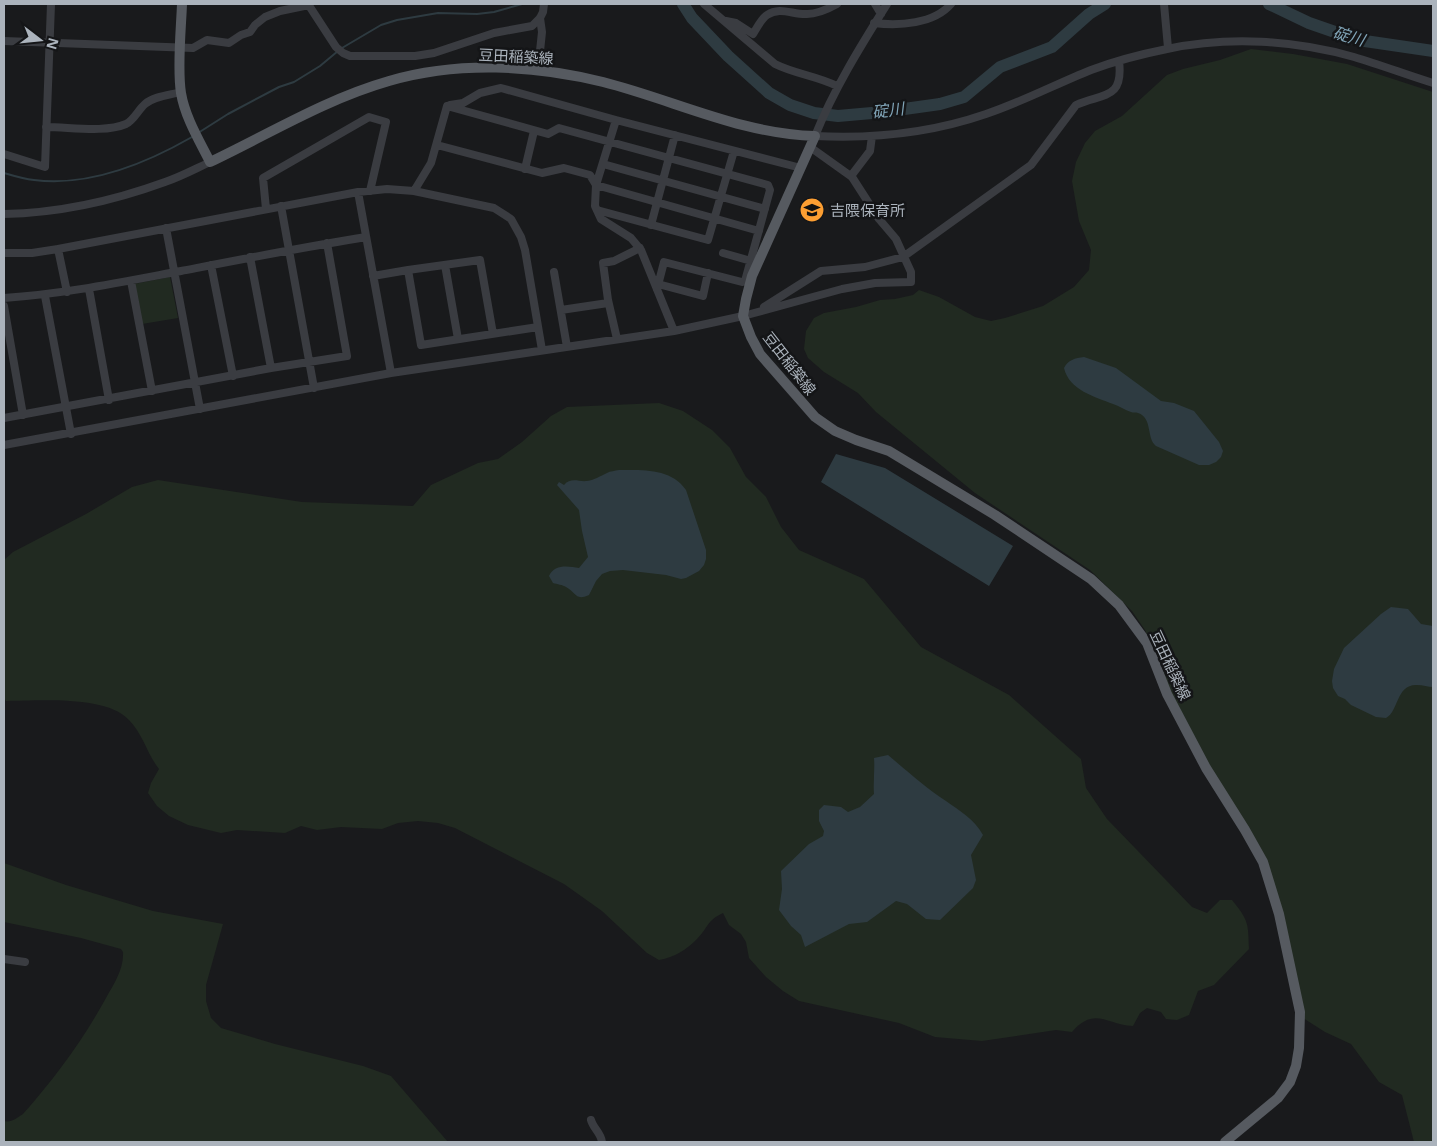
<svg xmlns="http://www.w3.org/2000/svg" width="1437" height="1146" font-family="'Open Sans','Noto Sans JP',sans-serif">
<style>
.green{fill:#212a21}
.water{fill:#2e3b41}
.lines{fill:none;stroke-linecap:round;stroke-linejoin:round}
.stream{stroke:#2e3b41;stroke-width:2}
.river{stroke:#2e3b41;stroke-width:12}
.minor{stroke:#3a3c41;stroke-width:8}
.major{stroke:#565a60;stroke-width:10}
.labels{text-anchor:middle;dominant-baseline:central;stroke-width:5;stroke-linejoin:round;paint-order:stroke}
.street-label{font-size:15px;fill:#abb3bc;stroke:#141517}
.poi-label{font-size:15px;fill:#abb3bc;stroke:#141517;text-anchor:start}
.water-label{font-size:16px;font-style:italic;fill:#81a5b8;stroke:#141517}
</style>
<rect width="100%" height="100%" fill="#191a1c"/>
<path class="green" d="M1251,49L1293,54L1347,64L1433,92V1142H1414L1402,1095L1379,1082L1351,1044L1325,1032L1303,1018L1265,861L1206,763L1168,690L1155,653L1145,630L1132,611L1090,570L975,493L876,412L858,393L824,372L808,358L804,349L806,331L814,318L824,313L856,307L880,300L895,299L913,295L919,290L939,297L975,317L991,321L1005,318L1043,306L1074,287L1089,270L1091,250L1079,221L1072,181L1076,162L1085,143L1095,131L1122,116L1167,75L1183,69L1220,60Z
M170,277L178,318L142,324L134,284Z
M659,403L683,411L712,430L730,448L746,477L766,497L781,527L799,550L864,579L921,647L1009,695L1081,759L1086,788L1107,819L1192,907L1207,913L1220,900H1232C1249,921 1248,923 1249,949L1214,985L1198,991L1189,1015L1177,1020L1166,1019L1161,1012L1147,1008L1140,1013L1133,1026C1106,1025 1095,1006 1072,1032L1056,1030L982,1041L935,1037L899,1023L799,1001L783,991L766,977L749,958L746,942L741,934L729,925L723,913C706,921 709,927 697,939C686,950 675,957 659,960L647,953L602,911L564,884L455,828L438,823L418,821L398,823L382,829L341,827L317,830L301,826L285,833L237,830L221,833L188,825L169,816L157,806L148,793L151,783L159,769C147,754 143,734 129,720C106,695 38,701 6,701L4,698V560L13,552L86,514L132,487L158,480L302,502L413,506L431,485L478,463L498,459L522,442L551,416L567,407Z
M4,863L66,885L153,911L223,924L206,985V1001L211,1018L221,1028L275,1044L363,1066L391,1076L448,1142H4V1121C11,1123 17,1118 23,1114C55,1078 83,1040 106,998C114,984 124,969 123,952L121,949L81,938L4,922Z"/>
<path class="water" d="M1084,357L1116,368L1161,401L1174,403L1194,411L1219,442L1223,451L1221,457L1216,462L1209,465H1199L1156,446C1146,438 1153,418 1138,413C1136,412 1133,413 1131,412C1125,410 1119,406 1113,404C1095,397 1069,390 1064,368C1068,360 1075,358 1084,357Z
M836,454L885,468L1013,546L989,586L821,482Z
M619,470C643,470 671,468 686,490L706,550V559L704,565L699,571L686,578L681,579L666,575L623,570L610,571L602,574L596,581L589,595C575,601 577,593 566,587C563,585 557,584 553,583L549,576C554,564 568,566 579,568L588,557L582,531L579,510L557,485L559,482L564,485C571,477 578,482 587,481C595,480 600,476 607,473C610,471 615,471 619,470Z
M1391,607L1408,609L1421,624L1433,626V687C1428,687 1423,685 1417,685C1396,684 1399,711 1386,718L1376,717L1351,705L1345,699L1338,696L1333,688L1332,681L1334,669L1344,648L1381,614Z
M888,755C907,771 926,788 946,801C960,811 974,819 983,835L971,855L976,880L973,888L940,920L926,919L907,904L896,901L867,922L849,924L805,947L801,935L791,926L779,910L782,889L781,871L809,844L823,836L824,831L819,821V810L824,805L841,807L848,812L860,807L874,794C873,782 875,770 874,758Z"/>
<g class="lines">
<path class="stream" d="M546,4H562
M342,48L381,25L397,20L438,13L477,14L494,12L522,4
M198,133L228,114L279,87L294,82L320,66L338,51
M4,173C14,176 24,179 34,180C89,187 145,164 192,137"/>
<path class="river" d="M683,4L692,18L728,56L769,93L790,105L814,113L838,116L883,112L940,104L964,97L1000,67L1052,47L1089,14L1105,4
M1269,4L1309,23L1358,40L1433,51"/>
<path class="minor" d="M308,4L336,47L343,53L350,56H415L434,53L494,33L532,26L540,18L543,12L544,4
M704,4L775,64C795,74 817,76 837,86
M875,4L881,14
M887,4C860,47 834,89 815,136C873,139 931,133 986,114C1022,102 1056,84 1091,70C1115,61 1142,54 1167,49C1228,36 1295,40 1354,57C1381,65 1407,75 1433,83
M1164,4L1168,48
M726,21L736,23L753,34C757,28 761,19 767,15C780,6 793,15 807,14C817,14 828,9 837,4
M874,23C899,26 934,24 951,4
M4,41L193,48L207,40L229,43L241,35L250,32L255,25L265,17L280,11L309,5
M538,70L542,32L540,18
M450,105L463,103L480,93L501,88L616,120L801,168
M447,106L548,134L559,128L768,185L770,190L745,281L750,284
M616,120L596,185L595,206L601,219L631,238L641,250L674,331
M46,127C70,127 105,133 126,124C134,120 138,110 145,104C154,96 170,95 181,92
M437,145L542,173L564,168L590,175L596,185L759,231
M4,154L45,167L51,4
M603,164L765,209
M525,169L534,131
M851,176L870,151L872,136
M414,191L431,163L447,106
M358,192L391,373
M281,206L314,388
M266,209L263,178L369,117L386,122L370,191
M597,210L708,240L734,151
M4,214C59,213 113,201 165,182C180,177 195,169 210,162
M651,225L675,135
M166,228L200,409
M58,249L67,292
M4,253H32L58,249L358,192L387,189L414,191L494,208L511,219L521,237L525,250L542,350
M723,253L751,261
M250,257L271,368
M211,265L233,376
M445,265L458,339
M554,272L567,347
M373,276L408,270
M131,281L152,391
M658,284L703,296L708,273
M89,289L109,400
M657,289L664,262L742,282L745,281
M45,296L71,434
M4,298C64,294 122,282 181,271C243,259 304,247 366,237
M4,306L23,415
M764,307L821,271L865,267L903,257L1031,165L1076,105C1101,93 1124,101 1119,61
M561,310L608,303
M493,334L480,260L408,270L421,345L538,327
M617,339L608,300L603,263L614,261L640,248
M4,418L271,368L347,356L327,243
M4,445L391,373L674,331L743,316L842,289L875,283L911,282V272L896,239L879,219L852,177L810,147
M4,959L25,962
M591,1120C593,1128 601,1133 602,1142"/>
<path class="major" d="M182,4C181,30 177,68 181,93C185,117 199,140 210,162C269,134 326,99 389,81C458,61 534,65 603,82C674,100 741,134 815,136L752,276L746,299L743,316L751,337L760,354L815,417L835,431L856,440L889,451L995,515L1091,579L1119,605L1147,643L1167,694L1206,768L1245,830L1263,862L1279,914L1300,1012L1299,1048L1296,1066L1290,1082L1278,1098L1225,1142"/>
</g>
<defs>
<symbol id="school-disc" viewBox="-11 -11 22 22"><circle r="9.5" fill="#fc9e32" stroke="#141517"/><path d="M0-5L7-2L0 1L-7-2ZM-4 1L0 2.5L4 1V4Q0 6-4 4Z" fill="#111"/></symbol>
</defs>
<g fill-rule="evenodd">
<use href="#school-disc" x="798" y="196" width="28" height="28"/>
</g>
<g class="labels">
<g class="street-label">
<text transform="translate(516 56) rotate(3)">豆田稲築線</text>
<text transform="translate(790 363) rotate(52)">豆田稲築線</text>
<text transform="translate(1171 665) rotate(65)">豆田稲築線</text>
</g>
<g class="poi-label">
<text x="830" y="210">吉隈保育所</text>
</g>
<g class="water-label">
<text transform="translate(1349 36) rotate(16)">碇川</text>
<text transform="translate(888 110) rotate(-7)">碇川</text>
</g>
</g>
<rect width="1437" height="1146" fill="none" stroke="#abb3bc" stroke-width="10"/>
<g transform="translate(40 40) rotate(106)" stroke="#141517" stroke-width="4" paint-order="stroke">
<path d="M0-4L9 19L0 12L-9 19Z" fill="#abb3bc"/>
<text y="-8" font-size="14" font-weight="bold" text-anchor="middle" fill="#abb3bc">N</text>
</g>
</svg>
